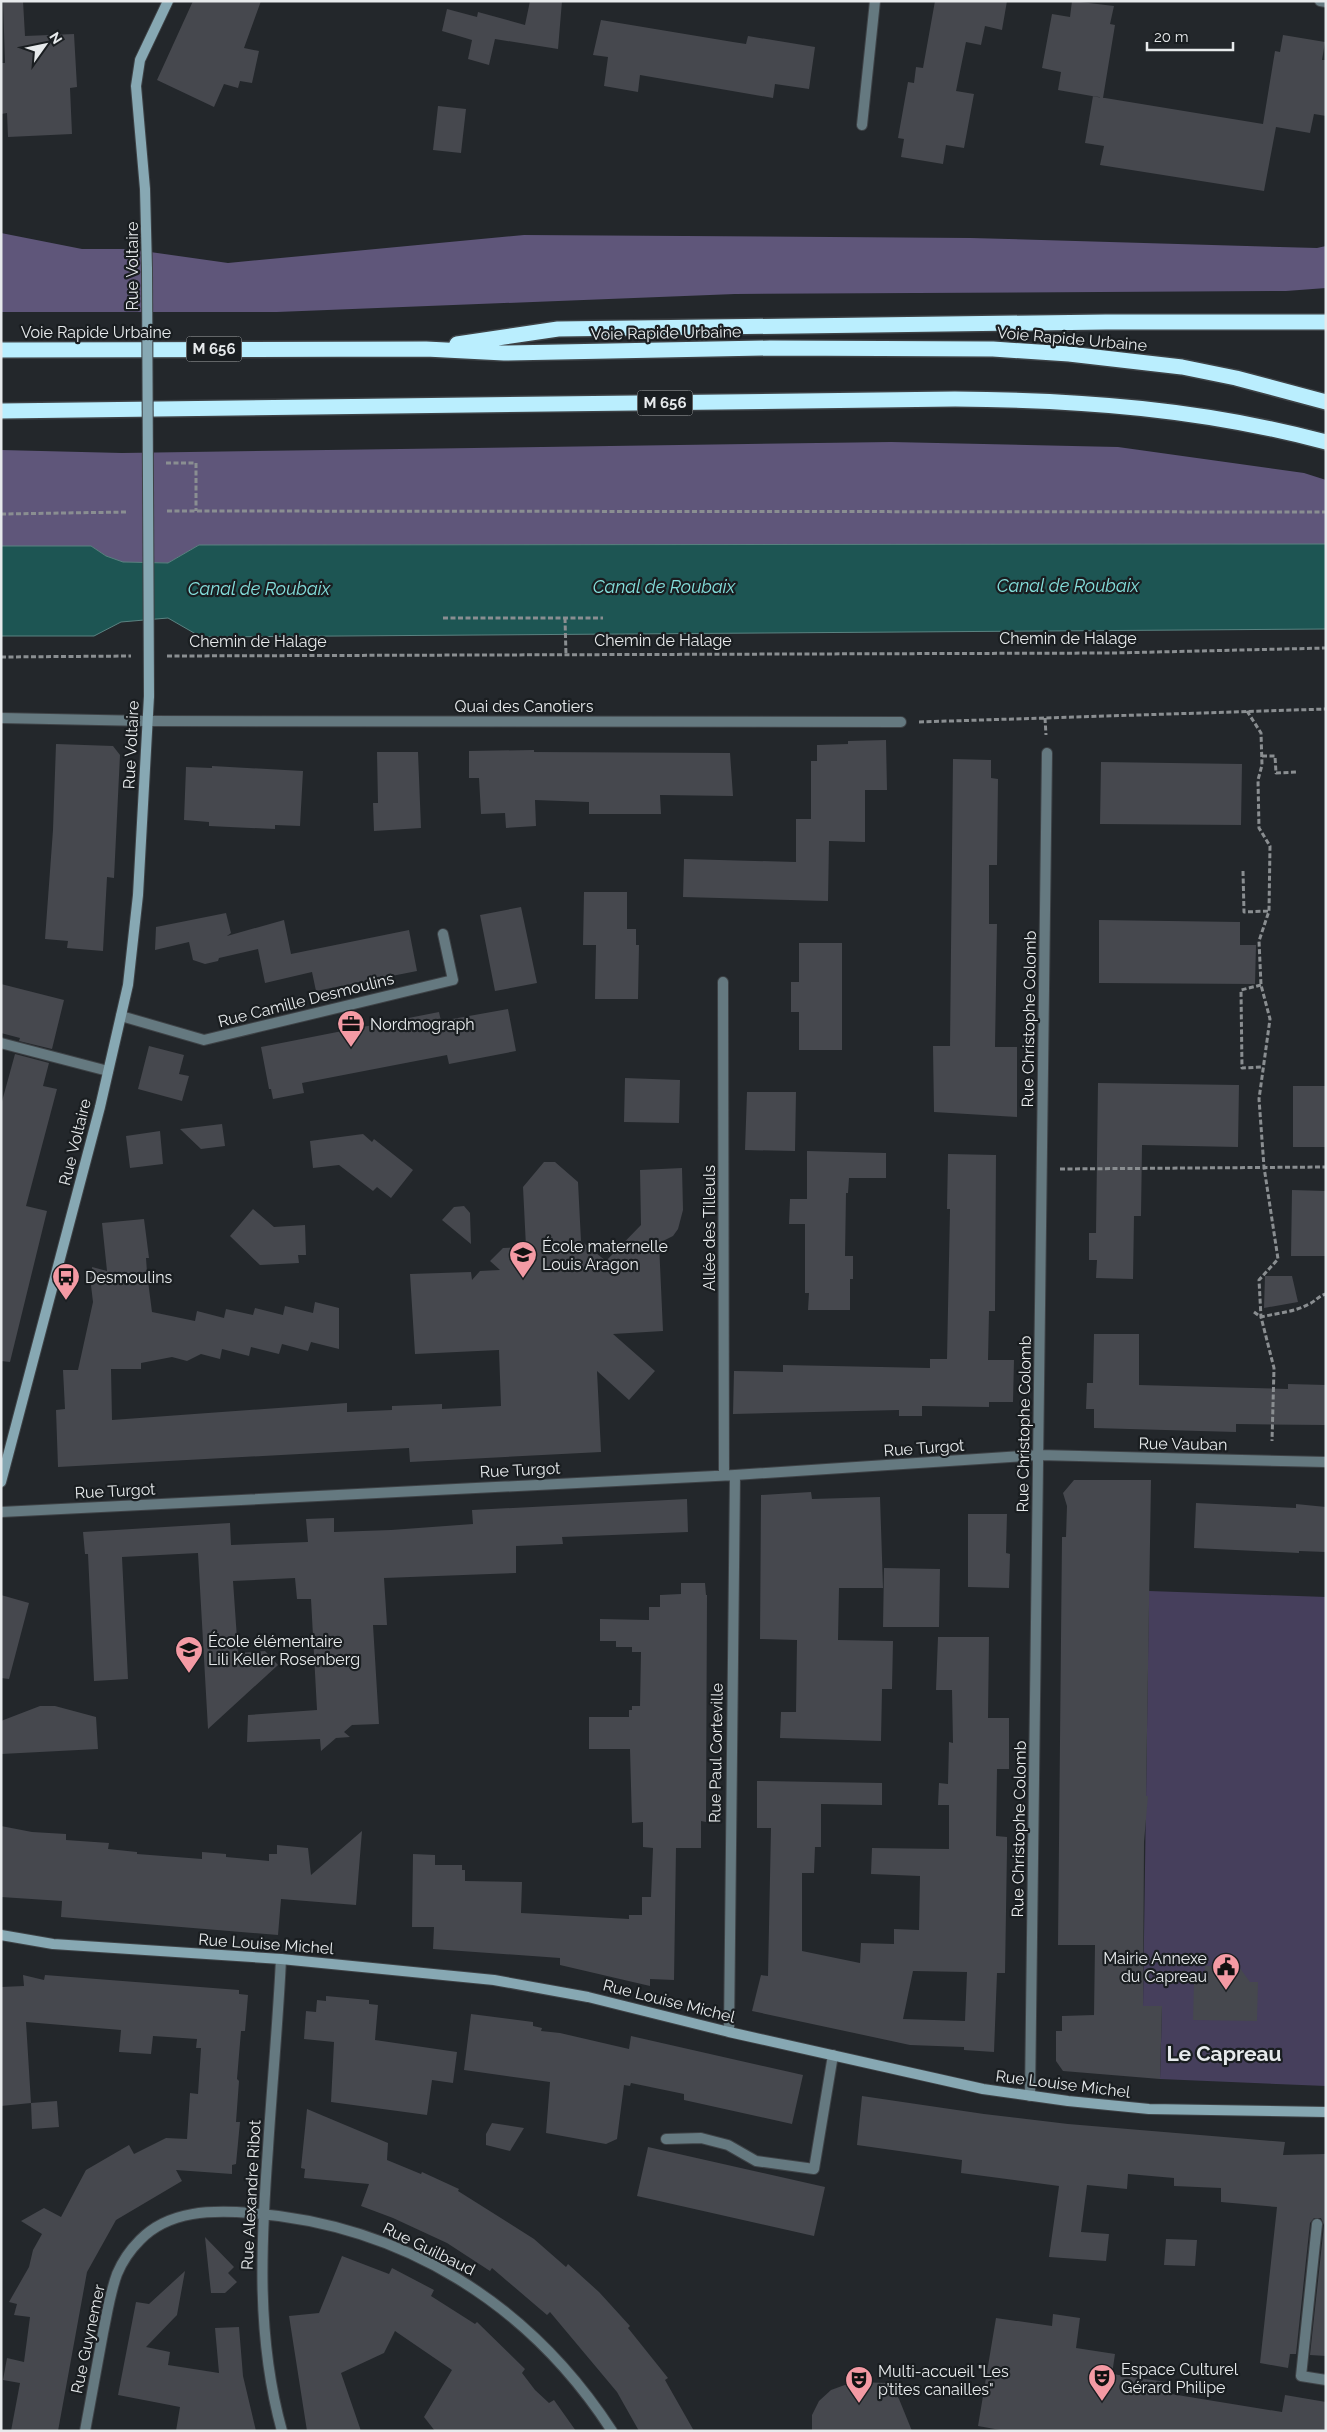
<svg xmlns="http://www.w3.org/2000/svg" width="1327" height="2432" font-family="Raleway,sans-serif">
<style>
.green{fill:#463f5c}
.forest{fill:#5f567a}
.water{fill:#1d5553;stroke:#5a8281}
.building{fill:#46484e;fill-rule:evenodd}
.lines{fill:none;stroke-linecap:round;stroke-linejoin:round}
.lane-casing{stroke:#3e4246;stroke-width:12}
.street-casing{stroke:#3e4246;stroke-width:12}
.secondary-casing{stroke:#3e4246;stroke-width:12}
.highway-casing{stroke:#3e4246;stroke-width:18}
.path{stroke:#8a8e91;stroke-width:3;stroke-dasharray:5 2.5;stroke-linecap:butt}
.lane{stroke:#657980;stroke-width:10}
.street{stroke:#657980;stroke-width:10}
.secondary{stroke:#87a8b3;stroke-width:10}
.highway{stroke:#baeefe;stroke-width:15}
.secondary-bridge-casing{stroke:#3e4246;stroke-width:12;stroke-linecap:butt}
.secondary-bridge{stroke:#87a8b3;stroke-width:10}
.labels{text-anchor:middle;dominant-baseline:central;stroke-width:4.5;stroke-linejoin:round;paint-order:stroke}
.shield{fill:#1a1e21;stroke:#aaadaf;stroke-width:1}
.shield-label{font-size:15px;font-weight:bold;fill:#e7eaec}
.street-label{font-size:16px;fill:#e7eaec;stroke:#1a1e21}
.poi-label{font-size:16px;fill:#e7eaec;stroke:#1a1e21;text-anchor:start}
.water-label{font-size:18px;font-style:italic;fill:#85e0dd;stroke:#1a1e21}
.district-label{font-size:21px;font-weight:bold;fill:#e7eaec;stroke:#1a1e21}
</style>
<rect width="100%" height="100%" fill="#23272b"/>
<path class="green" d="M1149,1591L1326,1597V2086L1160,2079L1162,2007L1143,2006Z"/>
<path class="forest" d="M1,233L82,249H129L228,263L524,235L971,238L1317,248L1326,246V288L1286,291L735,294L277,312H1Z
M891,442L1118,447L1304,473L1326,480V544L199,545L168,563L122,562L106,556L91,546H1V450L122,453Z"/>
<path class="water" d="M1326,544V629L201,637L168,618L121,622L94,636H1V546H91L106,556L123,562L168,563L199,545Z"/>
<path class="building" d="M3,1H23L25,36L74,34L77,87L70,88L72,134L8,137L7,113L1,114V63H5Z
M193,1H261L244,48L259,51L252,83L240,81L238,88L224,84L214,107L157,80Z
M530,1H562L558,49L495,39L489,65L468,59L472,40L442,31L447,9L477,17L478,12L525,25Z
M935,1H1007L1002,30L985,26L981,45L966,42L956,91L974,94L964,148L946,145L943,164L901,157L904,139L898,138L908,82L914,83L916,67L923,68Z
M1072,1L1114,6L1110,24L1115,25L1103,98L1058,90L1061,72L1042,68L1052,14L1070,17Z
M601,20L733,42L746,44L748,36L815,47L809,89L775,84L773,98L640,75L638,92L604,86L608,57L593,55Z
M1283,35L1325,42L1322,60H1326V116L1314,114L1310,133L1276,127L1264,191L1100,165L1104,146L1085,143L1093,96L1263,124L1275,51L1280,52Z
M438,106L466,109L461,153L433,150Z
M886,740L887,790H865V842L829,841L828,901L683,897L684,859L796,862V819H811V761H817V745L848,744V741Z
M56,744L113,746L120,755L114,878L107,877L103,951L67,948L68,941L45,939L53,830Z
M534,750V752L730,753L733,796L660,795L661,814H589V802L535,800L536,826L506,828L505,813L481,814L479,778H469V751Z
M377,752H418L421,828L374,831L373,803H378Z
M953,759L991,760V778L998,779L997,865H989V924H997L995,1047H1017V1117L934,1112L933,1046H950Z
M1101,762L1242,764L1241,825L1100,824Z
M212,766L303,771L300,826L275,825V829L209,826V822L184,820L186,767L212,768Z
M584,892H627V929H636V945H639L638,999H595L596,945H583Z
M521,907L537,983L495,991L480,915Z
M226,913L231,933L227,936L284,920L291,954L409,930L417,971L316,991L312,972L265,983L258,949L219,958L218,961L205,964L193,960L189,942L155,950L156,927Z
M1099,920L1240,922V945H1256L1255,984L1099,983Z
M799,943H842V1050H799V1012H791V982H799Z
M1,984L64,1000L52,1049L19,1041L20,1038L1,1033Z
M508,1009L516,1051L449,1064L447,1055L302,1083L304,1093L273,1099L271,1089H269L261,1047L439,1012L441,1021Z
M149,1046L184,1055L179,1074L189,1076L182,1101L138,1089Z
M15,1054L49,1063L43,1086L57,1089L26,1206L47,1211L10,1362L1,1361V1105Z
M625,1078L680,1080L679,1123L624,1122Z
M1098,1083L1239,1085L1238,1147L1142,1145L1141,1216H1134L1133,1279L1096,1278L1097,1260H1089V1233H1096Z
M1293,1086H1326V1147H1293Z
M747,1092H796L795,1151L745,1150Z
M222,1124L225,1146L201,1149L180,1129Z
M160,1131L163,1164L130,1168L126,1136Z
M363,1134L372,1142L374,1139L413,1170L391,1198L377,1187L373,1191L339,1165L313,1168L310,1141Z
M807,1151L886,1153V1178H849L848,1193H846L845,1256H853V1279H850V1310H808L809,1293H805V1224H789L790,1199H807Z
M948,1154L996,1155L995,1311H989L988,1360H1014L1013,1402H989V1407L922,1406V1416H899V1410L733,1414L734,1371L783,1372V1365L930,1368V1359H947L950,1209H947Z
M544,1162H555L578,1182L581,1241L606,1261L641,1225L640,1170L682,1168L683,1210L678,1229L673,1236L659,1243L663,1331L613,1334L655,1371L629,1400L597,1371L601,1452L410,1462L409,1448L58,1467L56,1410L65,1409L63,1370H78L93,1302L90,1277L93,1276L92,1267L107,1271L102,1223L144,1219L149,1258H146L147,1272L119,1274L148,1281L152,1312L195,1321L197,1311L224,1318L226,1309L253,1315L255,1308L283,1315L285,1306L313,1313L315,1302L339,1308V1349L311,1342L308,1351L282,1344L279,1354L251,1347L249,1356L222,1349L220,1359L201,1354L187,1361L172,1357L141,1363V1369H111L112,1420L347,1403V1412L392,1410V1406L442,1404V1409L501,1406L499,1350L415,1354L410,1274L471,1272L472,1280L480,1271L500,1270L490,1261L503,1248L526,1247L523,1187Z
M1292,1190L1326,1191V1256H1291Z
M464,1206L470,1213L471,1244L442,1220L454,1207Z
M253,1209L274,1227L305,1225L306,1255H298L299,1263L260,1265L230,1236Z
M1265,1276H1292L1298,1302L1264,1308Z
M1094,1334H1139V1385L1288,1389V1384L1326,1385V1425L1236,1424V1432L1094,1428V1409H1086L1087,1383H1093Z
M1074,1480H1151L1146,1796H1148L1144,1842L1143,2006H1162L1160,2079L1063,2071L1056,2061V2031H1062V2016L1094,2015L1095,1945H1058L1062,1537H1066L1067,1506L1063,1493Z
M811,1492L812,1499L880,1497L883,1588H839L838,1640L893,1641L892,1689H882L881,1741L780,1738L781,1712H796L797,1640L760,1639L761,1495Z
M687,1499L688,1532L562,1537L563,1544L516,1546V1573L384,1578L387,1625H373L379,1724L352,1725L344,1732L350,1737L336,1738L321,1751L320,1739L247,1742L248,1715L317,1710L311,1599H297L295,1578L233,1581L238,1653L265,1651L278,1665L208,1729L198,1553L122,1557L128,1679L94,1681L88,1554H85L83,1532L230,1523L231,1545L308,1542L306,1519L334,1518V1532L391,1530L473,1524L472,1510Z
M1196,1503L1296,1508V1504L1326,1507V1552L1299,1551V1553L1194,1548Z
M968,1514H1007L1006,1553L1010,1554L1009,1588L968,1587Z
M884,1568L940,1569L939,1627H883Z
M681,1583H705L706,1595H707L706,1822L701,1821V1848H676L674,1980L650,1979V1986L560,1965V1958L433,1949L434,1927H412L413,1854L435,1855V1865H462V1870H465V1881L522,1882L521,1913L629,1919V1915H642V1897H651L653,1848L643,1847V1822L632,1823L630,1749H589V1717H629V1710H632V1706H640L641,1652H632V1647H616V1641H600V1619L649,1620V1607H660V1595L681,1594Z
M1,1595L29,1603L9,1679L1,1678Z
M938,1637H989L988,1718H1009V1769H997L996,1836L1007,1837V1849L1005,1973H997L994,2052L964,2050V2047L910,2045L752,2011L761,1975L768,1976L771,1828H757V1781L882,1783V1805L821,1804V1847H815L814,1873H802V1951L860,1963L861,1943L894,1944V1929L919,1930L920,1876L871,1874L872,1848L949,1849V1805H938L939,1783L948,1784L949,1742L953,1743L952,1690H936ZM913,1971L967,1972L965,2021L903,2019Z
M40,1706H55L96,1717L98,1749L1,1754V1721Z
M1,1826L32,1832L66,1834V1840L109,1843L108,1849L137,1852V1854L202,1859V1852L226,1854V1857L269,1861V1854H277V1845L308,1848L311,1875L362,1831L356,1905L281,1899L278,1935L61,1917L62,1901L1,1897Z
M1228,1952L1250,1982H1258L1257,2021L1193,2020L1194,1981H1205V1966H1222Z
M23,1975L44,1980L45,1975L239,1990V1994L248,1995L245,2031H241L237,2079L239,2081L236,2122H240L236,2164L232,2165V2174L176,2170L182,2181L116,2220L87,2272L58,2431H11L20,2383L3,2380L7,2358L24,2362L30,2317L14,2315L17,2304L9,2302L29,2267L33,2250L42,2234L21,2221L44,2208L61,2217L86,2170L129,2145L134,2154L166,2138L187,2139L190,2093L198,2094L201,2048H196L197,2039L153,2036L151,2054L119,2052L121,2030L26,2022L31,2103L1,2106V1987L24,1986Z
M326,1996L369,2000V2004L378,2005L375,2040L457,2052L453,2083L432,2080L427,2115L331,2102L334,2042L304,2039L306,2011L316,2012L317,2000L326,2001Z
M471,2014L533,2022V2026L542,2028L541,2031L560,2033L629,2049L631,2036L803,2075L792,2124L684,2100V2094L631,2083L630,2086L624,2085L617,2139L606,2144L546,2133L550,2082L464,2070Z
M862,2096L984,2114L1068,2124L1285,2142L1283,2155L1326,2154V2356L1310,2355L1324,2225L1321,2218H1314L1310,2223L1296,2354H1290L1288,2368L1260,2363L1277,2207L1221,2202V2188L1174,2186V2178L1128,2174L1127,2189L1087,2185L1081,2232L1109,2234L1106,2261L1049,2257L1059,2186L961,2173L962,2160L857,2145Z
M57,2101L59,2127L32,2129L31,2103Z
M307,2109L388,2143L387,2160L421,2174L422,2172L459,2189L458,2191L534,2239L566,2267L568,2264L599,2292L630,2326L628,2328L668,2378L665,2380L694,2431H639L617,2392L550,2312L547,2315L492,2268L490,2271L447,2243L393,2218L361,2206L369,2184L304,2178L305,2169L301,2168Z
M492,2123L524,2128L510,2151L486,2145V2134Z
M648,2147L825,2187L814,2236L637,2196Z
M205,2237L234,2267L228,2273L237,2282L225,2293H211Z
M1166,2239L1197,2240L1195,2266L1164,2265Z
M342,2256L389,2274L392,2268L434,2290L431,2296L475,2324L477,2322L525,2369L522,2373L535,2390L549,2403L554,2400L576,2431H435L424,2417L452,2370L395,2331L384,2353L341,2373L361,2431H307L289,2316L319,2313Z
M185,2271L177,2315L146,2347L170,2352L168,2365L219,2373L215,2328L239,2327L243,2376L256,2431H176L180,2407L118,2395L136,2302L149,2304Z
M1053,2314L1080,2318L1076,2348L1115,2354L1112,2374L1166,2382L1165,2393L1282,2412L1285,2395L1326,2402V2431H1006L978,2426L996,2318L1052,2326Z
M853,2382L889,2383L899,2399L912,2431H812V2415L819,2401L831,2390Z"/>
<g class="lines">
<defs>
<path id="lane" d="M1,1043L108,1071
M1317,2224L1301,2376L1326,2380"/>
<path id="street" d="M1320,1L1326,2
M862,125L875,1
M1,718L147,721L901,722
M723,982L724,1475
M121,1016L204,1040L453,980L443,934
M1,1512L735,1475L1039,1455L1326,1462
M281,1959C278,2022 272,2085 268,2148C261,2243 256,2338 282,2431
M729,2032L735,1475
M1030,2096L1047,753
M666,2139L701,2138L728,2145L756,2161L814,2169L833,2055
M85,2431C91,2398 97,2366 103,2333C107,2314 110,2293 117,2274C122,2262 131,2249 140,2240C169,2210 213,2210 251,2213C403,2225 529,2303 612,2431"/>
<path id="secondary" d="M147,269L145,189L136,86L140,60L168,1
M1,1482L100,1107L128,985L138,895L149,696
M1,1935L53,1944L281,1959L494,1980L588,1997L729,2032L983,2089L1068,2101L1149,2109L1326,2112"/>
<path id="highway" d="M457,344L558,329L1106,322H1326
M1,350L426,349L504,353L770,348L993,349L1069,354L1182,367L1236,378L1326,402
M1,411L955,399C1082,400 1202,409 1326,442"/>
</defs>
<use href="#lane" class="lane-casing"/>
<use href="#street" class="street-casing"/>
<use href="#secondary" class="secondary-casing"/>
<use href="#highway" class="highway-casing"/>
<path class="path" d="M166,463H196V511
M167,511L1326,512
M1,514L128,512
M443,618H603
M565,618L566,655
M167,656L1114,653L1326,648
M1,657L131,656
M1247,711L1261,733L1262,765L1258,780L1259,828L1270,846L1269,911L1259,941L1261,985L1270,1019L1259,1099L1264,1167L1278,1259L1259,1280L1261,1317L1274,1368L1272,1441
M1045,718L1046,735
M919,722L1326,709
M1262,756H1275L1276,773L1298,772
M1243,871L1244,912L1269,911
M1261,985L1241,990L1242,1068L1263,1067
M1060,1169L1326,1167
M1254,1312L1261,1317C1277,1313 1295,1312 1309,1304C1316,1301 1318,1296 1326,1294"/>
<use href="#lane" class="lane"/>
<use href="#street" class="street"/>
<use href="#secondary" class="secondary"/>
<use href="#highway" class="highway"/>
<defs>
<path id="secondary-bridge" d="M147,269L149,696"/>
</defs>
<use href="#secondary-bridge" class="secondary-bridge-casing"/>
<use href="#secondary-bridge" class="secondary-bridge"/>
</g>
<defs>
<symbol id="office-pin" viewBox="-11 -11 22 30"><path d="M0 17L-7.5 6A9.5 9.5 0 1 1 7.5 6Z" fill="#f49aa4" stroke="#1a1e21"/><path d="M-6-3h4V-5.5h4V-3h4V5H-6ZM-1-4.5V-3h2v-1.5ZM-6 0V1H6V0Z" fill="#111"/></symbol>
<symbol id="school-pin" viewBox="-11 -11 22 30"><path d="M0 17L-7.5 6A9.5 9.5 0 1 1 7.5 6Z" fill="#f49aa4" stroke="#1a1e21"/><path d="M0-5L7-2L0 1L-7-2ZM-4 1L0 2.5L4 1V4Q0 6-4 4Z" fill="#111"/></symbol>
<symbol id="bus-pin" viewBox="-11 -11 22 30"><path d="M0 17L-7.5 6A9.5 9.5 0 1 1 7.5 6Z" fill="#f49aa4" stroke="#1a1e21"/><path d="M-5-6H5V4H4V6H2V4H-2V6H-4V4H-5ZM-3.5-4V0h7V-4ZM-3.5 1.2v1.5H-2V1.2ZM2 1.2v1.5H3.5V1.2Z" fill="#111"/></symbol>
<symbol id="civic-pin" viewBox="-11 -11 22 30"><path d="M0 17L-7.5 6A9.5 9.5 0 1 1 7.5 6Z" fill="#f49aa4" stroke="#1a1e21"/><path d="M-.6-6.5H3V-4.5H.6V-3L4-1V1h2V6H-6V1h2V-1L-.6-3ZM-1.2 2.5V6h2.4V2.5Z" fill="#111"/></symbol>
<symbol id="theatre-pin" viewBox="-11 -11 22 30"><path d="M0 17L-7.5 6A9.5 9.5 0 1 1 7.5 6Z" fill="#f49aa4" stroke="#1a1e21"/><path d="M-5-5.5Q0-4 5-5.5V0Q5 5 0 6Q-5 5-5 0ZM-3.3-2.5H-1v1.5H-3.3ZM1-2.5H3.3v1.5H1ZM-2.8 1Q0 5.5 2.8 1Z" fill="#111"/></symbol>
</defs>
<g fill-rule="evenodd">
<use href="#office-pin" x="335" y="1008" width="32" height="43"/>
<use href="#school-pin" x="507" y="1239" width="32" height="43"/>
<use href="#bus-pin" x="50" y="1261" width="32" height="43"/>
<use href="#school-pin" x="173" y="1634" width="32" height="43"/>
<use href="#civic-pin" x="1210" y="1951" width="32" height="43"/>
<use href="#theatre-pin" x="1086" y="2362" width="32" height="43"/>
<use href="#theatre-pin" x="843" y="2364" width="32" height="43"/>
</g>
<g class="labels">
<g class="shield">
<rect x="186.5" y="336.5" width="55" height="25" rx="4"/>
<rect x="637.5" y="390.5" width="55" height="25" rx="4"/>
</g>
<g class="shield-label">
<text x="214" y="349">M 656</text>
<text x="665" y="403">M 656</text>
</g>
<g class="street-label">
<text transform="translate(132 266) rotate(-90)">Rue Voltaire</text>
<text x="96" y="332">Voie Rapide Urbaine</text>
<text transform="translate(666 333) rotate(-1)">Voie Rapide Urbaine</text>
<text transform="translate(1072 339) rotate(5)">Voie Rapide Urbaine</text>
<text x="1068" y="638">Chemin de Halage</text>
<text x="663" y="640">Chemin de Halage</text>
<text x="258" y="641">Chemin de Halage</text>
<text x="524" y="706">Quai des Canotiers</text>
<text transform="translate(131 745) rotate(-87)">Rue Voltaire</text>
<text transform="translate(306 1000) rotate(-14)">Rue Camille Desmoulins</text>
<text transform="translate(1029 1019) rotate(-89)">Rue Christophe Colomb</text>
<text transform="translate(75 1142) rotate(-76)">Rue Voltaire</text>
<text transform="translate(709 1228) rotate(-90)">Allée des Tilleuls</text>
<text transform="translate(1024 1424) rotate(-89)">Rue Christophe Colomb</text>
<text transform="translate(1183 1444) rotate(1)">Rue Vauban</text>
<text transform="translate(924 1448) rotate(-4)">Rue Turgot</text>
<text transform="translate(520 1470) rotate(-3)">Rue Turgot</text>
<text transform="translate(115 1491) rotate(-3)">Rue Turgot</text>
<text transform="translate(716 1753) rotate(-89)">Rue Paul Corteville</text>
<text transform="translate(1019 1829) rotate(-89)">Rue Christophe Colomb</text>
<text transform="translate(266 1944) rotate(4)">Rue Louise Michel</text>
<text transform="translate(669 2001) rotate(14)">Rue Louise Michel</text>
<text transform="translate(1063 2084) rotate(7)">Rue Louise Michel</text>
<text transform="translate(251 2195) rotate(-87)">Rue Alexandre Ribot</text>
<text transform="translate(429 2249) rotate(26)">Rue Guilbaud</text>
<text transform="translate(88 2339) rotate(-78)">Rue Guynemer</text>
</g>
<g class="poi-label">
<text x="370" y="1024">Nordmograph</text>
<text x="542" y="1246">École maternelle<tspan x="542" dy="18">Louis Aragon</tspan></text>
<text x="85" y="1277">Desmoulins</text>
<text x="208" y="1641">École élémentaire<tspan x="208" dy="18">Lili Keller Rosenberg</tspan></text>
<text x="1207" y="1958" text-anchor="end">Mairie Annexe<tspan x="1207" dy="18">du Capreau</tspan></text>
<text x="1121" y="2369">Espace Culturel<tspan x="1121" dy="18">Gérard Philipe</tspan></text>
<text x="878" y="2371">Multi-accueil "Les<tspan x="878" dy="18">p’tites canailles"</tspan></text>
</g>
<g class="water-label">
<text x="1068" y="585">Canal de Roubaix</text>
<text x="664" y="586">Canal de Roubaix</text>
<text x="259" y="588">Canal de Roubaix</text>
</g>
<g class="district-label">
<text x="1224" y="2053">Le Capreau</text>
</g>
</g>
<rect width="1327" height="2432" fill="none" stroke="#e7eaec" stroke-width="5"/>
<g transform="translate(45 45) rotate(57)" stroke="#1a1e21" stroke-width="4" paint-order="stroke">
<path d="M0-4L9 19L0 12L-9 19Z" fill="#e7eaec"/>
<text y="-8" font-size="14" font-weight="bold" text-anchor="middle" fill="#e7eaec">N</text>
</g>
<path d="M1147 42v8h86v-8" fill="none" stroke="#e7eaec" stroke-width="2.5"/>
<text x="1154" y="42" font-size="15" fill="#e7eaec" stroke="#1a1e21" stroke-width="4" paint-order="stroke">20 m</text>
</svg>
